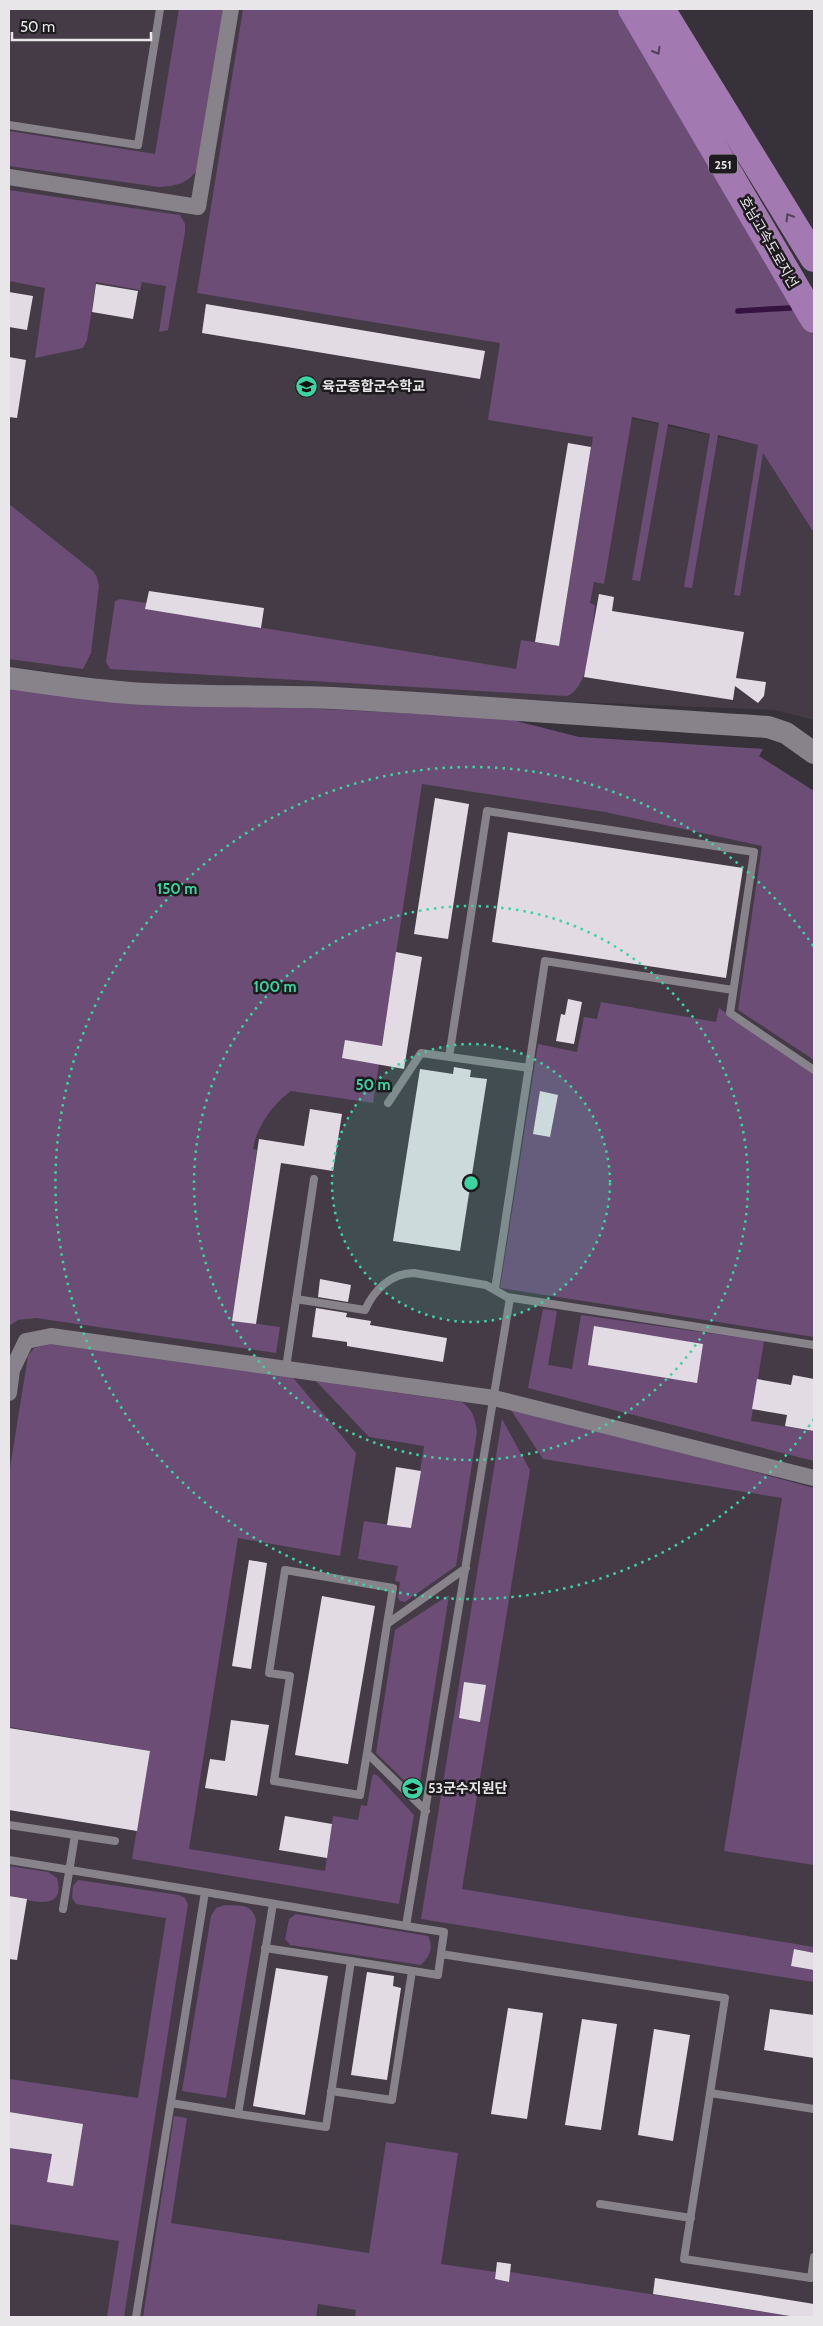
<svg xmlns="http://www.w3.org/2000/svg" width="823" height="2326" font-family="Cabin,'Noto Sans KR',sans-serif">
<style>
.built{fill:#443b47}
.green{fill:#6b4d76}
.lines{fill:none;stroke-linecap:round;stroke-linejoin:round}
.stream{stroke:#351240;stroke-width:5.5}
.building{fill:#e2dbe4}
.lane{stroke:#88828a;stroke-width:8}
.street{stroke:#88828a;stroke-width:16}
.secondary{stroke:#88828a;stroke-width:22}
.highway{stroke:#a27ab1;stroke-width:28}
.oneway{stroke:#524159}
.ring{fill:none;stroke:#3dd4a3;stroke-width:2.5;stroke-dasharray:2.5 5}
.labels{text-anchor:middle;dominant-baseline:central;stroke-width:5;stroke-linejoin:round;paint-order:stroke}
.shield{fill:#1d1b1e;stroke:#aca9ad;stroke-width:1}
.shield-label{font-size:12px;font-weight:bold;fill:#e9e6ea}
.street-label{font-size:14px;fill:#e9e6ea;stroke:#1d1b1e}
.poi-label{font-size:14px;font-weight:bold;fill:#e9e6ea;stroke:#1d1b1e;text-anchor:start}
.centre{fill:#3dd4a3;stroke:#1d1b1e;stroke-width:2.5}
.ring-label{font-size:15px;text-anchor:middle;font-weight:bold;fill:#3dd4a3;stroke:#1d1b1e;stroke-width:5;stroke-linejoin:round;paint-order:stroke}
</style>
<rect width="100%" height="100%" fill="#373239"/>
<path class="built" d="M9,9H243L198,293L592,357L615,415L758,445L814,533V720L774,710L135,684L9,666Z
M9,686L504,718L579,737L763,749L759,756L814,791V2317H9Z"/>
<path class="green" d="M179,9H225L197,170C187,184 175,186 159,187L9,166V131L155,154Z
M243,9H618L814,336V533L763,453L740,596L734,595L758,445L718,435L692,588L684,587L710,434L668,424L640,581L632,580L659,423L632,417L604,584L594,582L590,603L595,605C592,628 591,688 567,696L110,669L106,662L115,601L120,599L146,603V609L516,669L521,640L559,646L593,437L488,420L500,343L197,293Z
M9,190L180,215L185,224V232L168,330L159,332L166,286L142,282L140,290L96,282L87,340L83,348L35,358L45,288L9,281Z
M9,504L93,571L97,577L99,586L91,653L83,669L9,659Z
M9,686L236,705L504,718L579,737L763,749L759,756L814,791V1060L738,1010L762,846L605,812L422,784L373,1103L291,1091C273,1104 257,1126 253,1149L257,1150L232,1320L280,1327L276,1353L36,1318L18,1320L9,1326Z
M601,1002L716,1022L719,1008L814,1072V1337L500,1288L538,1044L577,1052L584,1017L597,1019Z
M543,1309L557,1311L548,1365L572,1369L581,1315L764,1341L751,1421L814,1431V1461L528,1388Z
M51,1344L290,1374L356,1453L340,1556L238,1538L189,1849L325,1871L333,1816L358,1820L361,1805L367,1806L372,1777L374,1774L378,1776L414,1815L399,1904L132,1859L150,1751L9,1727V1474L28,1356L34,1348Z
M316,1381L462,1402C473,1410 475,1418 477,1432L456,1566L405,1602L400,1601L398,1597L400,1582L395,1581L398,1566L358,1559L364,1521L411,1528L424,1446L369,1437Z
M519,1408L814,1488V1865L724,1851L782,1498L543,1459L511,1410Z
M502,1419L530,1470L462,1889L814,1947V1982L421,1919Z
M449,1595L418,1794L376,1753L395,1630Z
M9,1866L48,1872L57,1878C67,1914 29,1900 9,1896Z
M78,1880L179,1895L185,1898L188,1904L124,2317H107L119,2241L9,2224V2079L138,2098L166,1918L76,1904L72,1898L73,1886Z
M225,1905C240,1906 252,1903 256,1920L226,2098L182,2091L211,1916L216,1908Z
M296,1914L428,1936C434,1949 430,1955 421,1965L290,1945L285,1939L289,1919Z
M174,2116L187,2118L171,2223L369,2253L386,2142L458,2153L441,2264L496,2272L495,2279L508,2282L510,2272L796,2317H355L356,2310L318,2304L316,2317H143Z"/>
<g class="lines">
<path class="stream" d="M738,311L790,308"/>
</g>
<path class="building" d="M96,284L138,291L133,319L92,312Z
M9,292L33,296L27,330L9,327Z
M206,304L485,351L480,379L202,333Z
M9,357L26,360L17,418L9,417Z
M568,443L591,447L559,646L535,642Z
M149,591L264,608L261,628L145,609Z
M599,594L614,597L612,611L744,632L736,678L766,682L764,696L758,703L735,686L733,700L584,677Z
M435,798L469,804L448,939L414,934Z
M508,832L743,868L726,978L492,942Z
M396,952L422,957L404,1069L342,1058L345,1040L382,1046Z
M568,999L582,1002L574,1044L556,1041L561,1014L565,1015Z
M454,1067L471,1070L470,1077L487,1079L460,1251L393,1241L420,1069L453,1074Z
M540,1091L558,1095L550,1137L533,1134Z
M310,1109L342,1114L333,1171L281,1163L256,1324L232,1321L259,1139L304,1146Z
M320,1279L351,1285L348,1302L318,1297Z
M316,1308L347,1313L346,1317L371,1321L370,1325L447,1338L443,1362L347,1346V1342L312,1337Z
M594,1326L703,1344L697,1383L588,1365Z
M793,1375L814,1379V1431L785,1426L787,1415L752,1409L757,1379L791,1385Z
M396,1467L421,1471L411,1528L387,1525Z
M249,1560L267,1563L251,1669L232,1666Z
M322,1596L375,1606L348,1764L295,1755Z
M464,1682L486,1685L480,1722L459,1718Z
M231,1720L269,1725L257,1796L205,1788L210,1759L225,1761Z
M9,1728L150,1751L137,1831L9,1810Z
M285,1816L332,1824L327,1858L279,1850Z
M9,1896L27,1899L17,1960L9,1959Z
M794,1949L814,1953V1970L791,1966Z
M276,1968L328,1976L305,2115L253,2106Z
M367,1972L394,1976L393,1986L401,1988L387,2080L351,2075Z
M508,2008L543,2013L527,2119L491,2114Z
M770,2009L814,2015V2058L764,2050Z
M582,2019L617,2024L601,2130L565,2125Z
M654,2029L690,2035L673,2141L638,2135Z
M9,2112L83,2124L73,2186L47,2182L52,2154L9,2148Z
M497,2262L511,2264L509,2282L495,2279Z
M655,2278L814,2304V2317H796L653,2294Z"/>
<g class="lines">
<path class="lane" d="M9,125L138,145L160,9
M449,1057L487,811L754,852L730,1013L814,1070
M388,1103L421,1053L529,1068
M495,1289L545,961L733,990
M296,1299L365,1310C374,1290 391,1273 414,1273L486,1285L507,1297L814,1345
M286,1368L314,1179
M367,1753L360,1795L274,1781L290,1676L269,1673L285,1570L393,1588L387,1624
M426,1811L367,1753L387,1624L466,1568
M9,1825L115,1841
M9,1860L205,1892L136,2317
M205,1892L406,1926L510,1298
M63,1909L75,1835
M265,1948L351,1961
M441,1954L725,1998L684,2259L811,2278L814,2257
M331,2091L392,2100L412,1971
M710,2093L814,2109
M171,2103L238,2114L273,1904
M238,2114L326,2127L351,1961L438,1975L444,1932L406,1926
M600,2204L691,2218"/>
<path class="street" d="M9,177L198,207L231,9
M9,1393L12,1370L26,1341L51,1336L494,1398L814,1478"/>
<path class="secondary" d="M9,678C49,684 89,690 130,693C198,698 266,695 333,698C478,706 623,718 768,727L786,733L814,753"/>
<path class="highway" d="M632,9L814,319
M661,9L814,258"/>
</g>
<defs><path id="oneway-chevron" d="M-2-3.5L2.5 0L-2 3.5" fill="none" stroke-width="1.6" stroke-linecap="round" stroke-linejoin="round" transform="scale(1.25)"/></defs>
<g class="oneway">
<use href="#oneway-chevron" transform="translate(657 51) rotate(60)"/>
<use href="#oneway-chevron" transform="translate(789 217) rotate(-122)"/>
</g>
<circle cx="471" cy="1183" r="139" fill="#3dd4a3" fill-opacity=".12"/>
<g class="ring">
<circle cx="471" cy="1183" r="139"/>
<circle cx="471" cy="1183" r="277"/>
<path d="M814 1419A416 416 0 1 1 814 947"/>
</g>
<defs>
<symbol id="university-disc" viewBox="-11 -11 22 22"><circle r="9.5" fill="#3dd4a3" stroke="#1d1b1e"/><path d="M0-5L7-2L0 1L-7-2ZM-4 1L0 2.5L4 1V4Q0 6-4 4Z" fill="#111"/></symbol>
</defs>
<g fill-rule="evenodd">
<use href="#university-disc" x="294" y="374" width="25" height="25"/>
<use href="#university-disc" x="400" y="1776" width="25" height="25"/>
</g>
<g class="labels">
<rect class="shield" x="709" y="154.5" width="28" height="19" rx="4"/>
<g class="shield-label">
<text x="723" y="164">251</text>
</g>
<g class="street-label">
<text transform="translate(769 242) rotate(60)">호남고속도로지선</text>
</g>
<g class="poi-label">
<text x="322" y="386">육군종합군수학교</text>
<text x="428" y="1788">53군수지원단</text>
</g>
</g>
<circle cx="471" cy="1183" r="8" class="centre"/>
<g class="ring-label">
<text x="177" y="894">150 m</text>
<text x="275" y="992">100 m</text>
<text x="373" y="1090">50 m</text>
</g>
<rect width="823" height="2326" fill="none" stroke="#e9e6ea" stroke-width="20"/>
<path d="M12 32v8h139v-8" fill="none" stroke="#e9e6ea" stroke-width="2.5"/>
<text x="20" y="32" font-size="15" fill="#e9e6ea" stroke="#1d1b1e" stroke-width="4" paint-order="stroke">50 m</text>
</svg>
